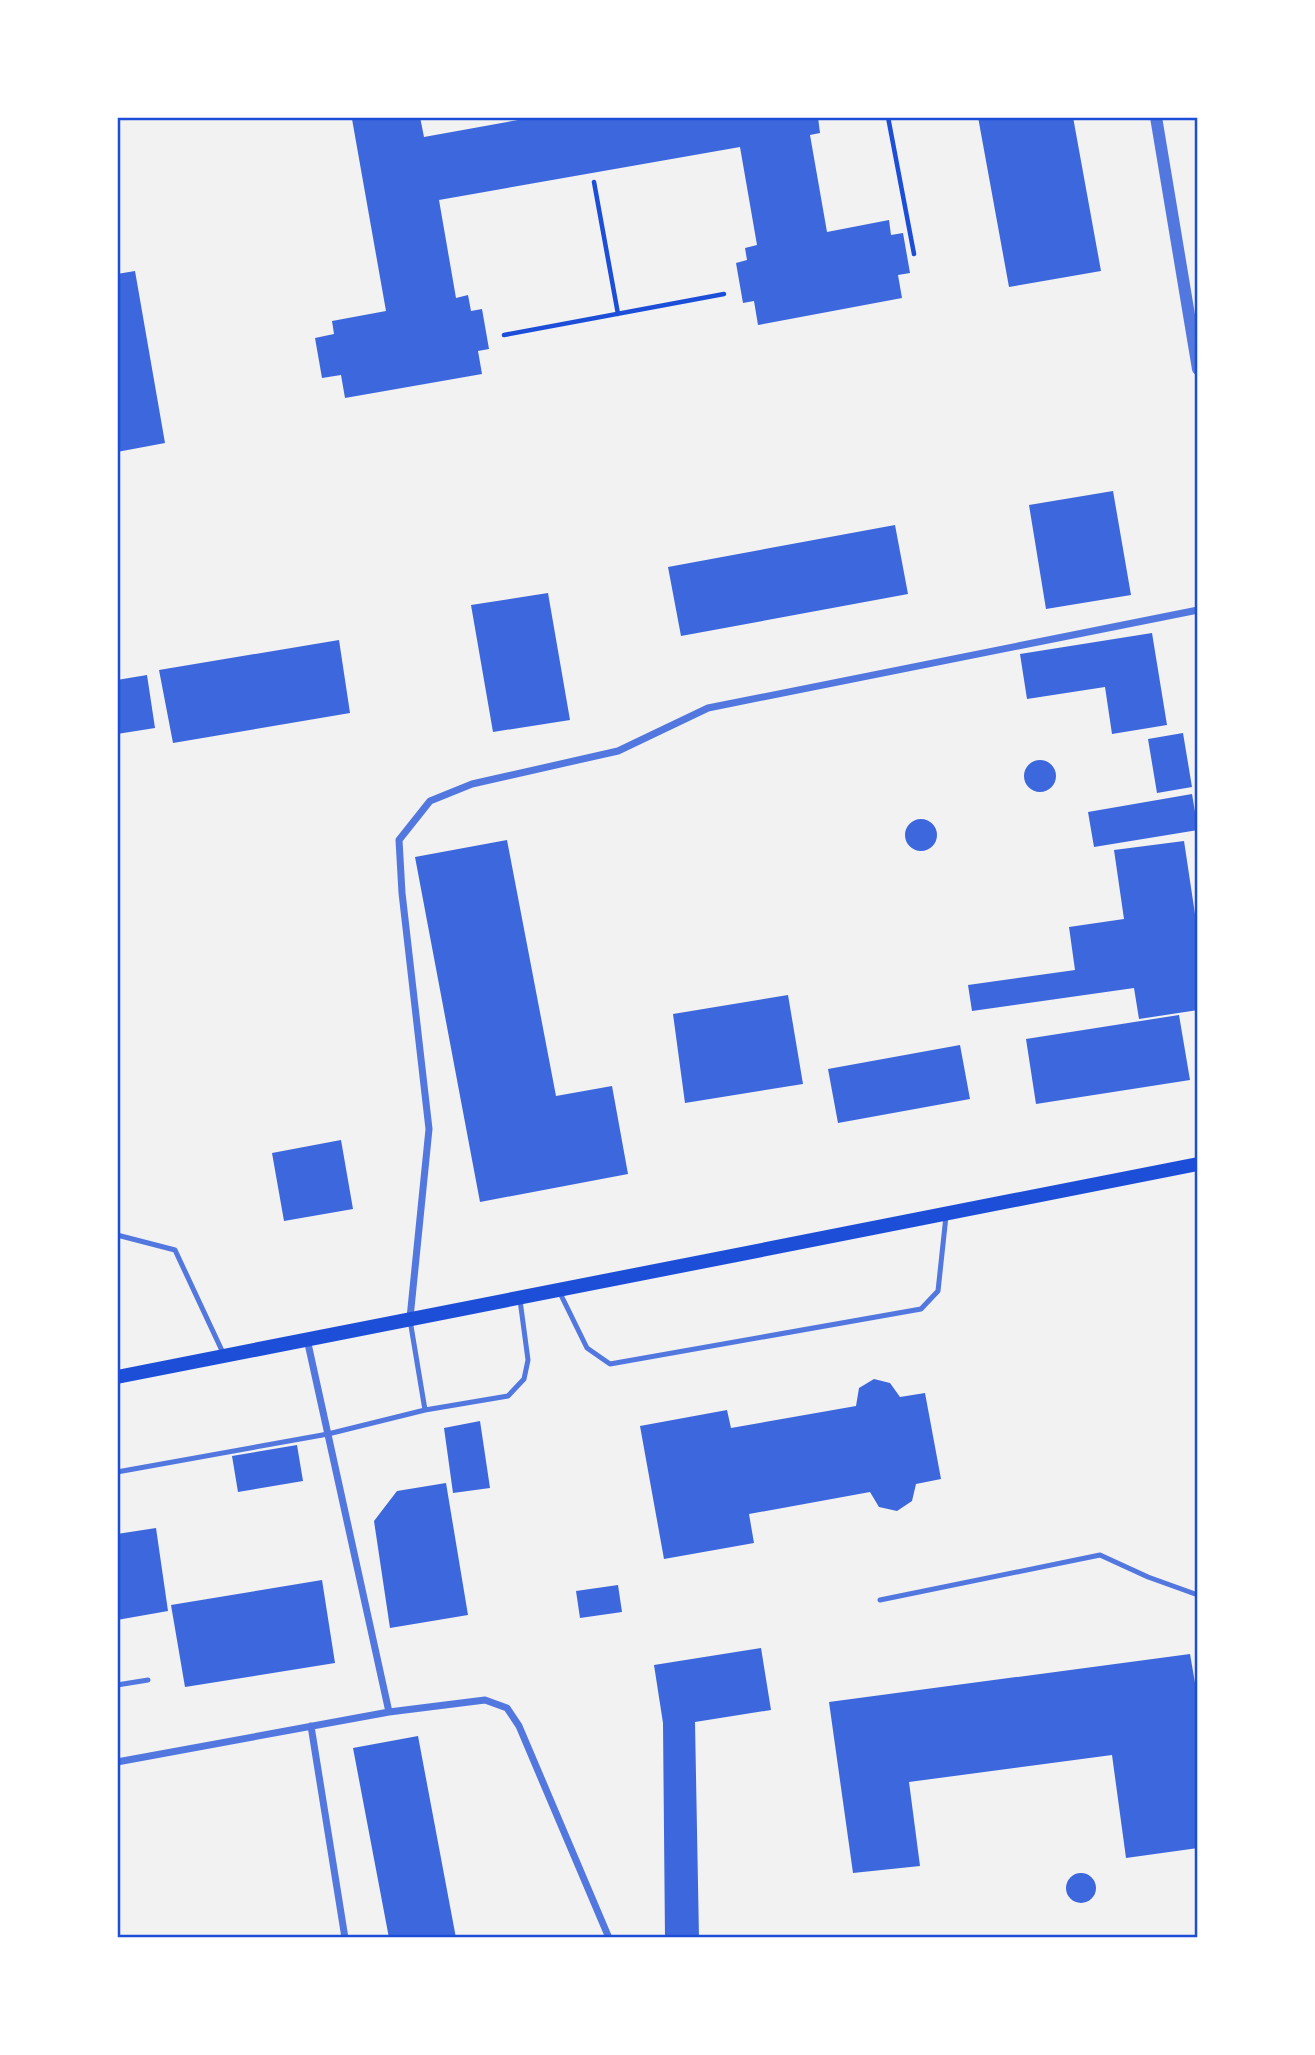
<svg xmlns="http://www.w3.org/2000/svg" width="1315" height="2055" font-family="'Sofia Sans Condensed',sans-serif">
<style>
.building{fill:#3d67dc}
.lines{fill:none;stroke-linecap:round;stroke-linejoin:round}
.path{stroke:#1d4ed8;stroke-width:4.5}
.service{stroke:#5277de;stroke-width:5}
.minor{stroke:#5277de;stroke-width:7}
.tertiary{stroke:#5277de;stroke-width:12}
.secondary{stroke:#1d4ed8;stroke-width:14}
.neatline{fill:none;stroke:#1d4ed8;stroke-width:2.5}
</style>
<rect width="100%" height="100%" fill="#f2f2f2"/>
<path class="building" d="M360,117H420L424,137L535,117H818L820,133L810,135L827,232L889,220L891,235L903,233L910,273L898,275L902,298L758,325L754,301L743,303L736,263L747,260L745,248L757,245L740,147L439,200L456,298L468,295L471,311L482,309L489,349L478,351L482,374L345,398L341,375L322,378L315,338L334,334L332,321L386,311L352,119Z
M978,117H1073L1101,271L1009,287Z
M135,271L165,443L117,452V274Z
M1113,491L1131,595L1046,609L1029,505Z
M895,525L908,594L681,636L668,567Z
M548,593L570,720L493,732L471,605Z
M1152,633L1167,725L1112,734L1105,687L1027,699L1020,654Z
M339,640L350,713L173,743L159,670Z
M147,675L155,728L117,734V680Z
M1183,733L1192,787L1157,793L1148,739Z
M1024 776a16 16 0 1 1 32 0a16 16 0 1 1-32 0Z
M1192,794L1198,830L1094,847L1088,812Z
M905 835a16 16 0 1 1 32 0a16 16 0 1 1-32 0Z
M507,840L556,1096L612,1086L628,1174L480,1202L415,857Z
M1184,841L1198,934V1010L1139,1019L1134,988L972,1011L968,985L1075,970L1069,927L1124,919L1114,850Z
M788,995L803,1084L685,1103L673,1014Z
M1179,1015L1190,1080L1036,1104L1026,1039Z
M960,1045L970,1099L838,1123L828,1069Z
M341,1140L353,1209L284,1221L272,1153Z
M874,1379L890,1383L900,1397L925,1393L941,1479L916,1484L912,1501L897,1511L879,1507L870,1492L749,1514L754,1543L664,1559L640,1426L727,1410L731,1428L856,1406L859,1388Z
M480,1421L490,1488L453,1493L444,1428Z
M297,1445L303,1481L238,1492L232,1456Z
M446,1483L468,1615L390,1628L374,1521L397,1491Z
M156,1528L168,1611L117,1620V1534Z
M322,1580L335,1663L185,1687L171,1605Z
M618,1585L622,1612L580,1618L576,1591Z
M761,1648L771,1710L695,1722L699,1938H665L663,1723L654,1665Z
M1190,1654L1198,1700V1848L1126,1858L1112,1755L909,1782L920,1866L853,1873L829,1702Z
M418,1736L456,1938H389L353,1748Z
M1066 1888a15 15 0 1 1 30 0a15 15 0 1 1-30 0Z"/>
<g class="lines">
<path class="path" d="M888,117L914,254
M594,182L618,314
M504,335L724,294"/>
<path class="service" d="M117,1235L175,1250L224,1355
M559,1291L587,1348L610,1364L921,1309L938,1291L946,1216
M410,1320L425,1410
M117,1472L328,1434L425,1410L508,1396L524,1379L528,1360L520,1300
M880,1600L1100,1555L1148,1577L1198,1595
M117,1685L148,1680"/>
<path class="minor" d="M410,1318L429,1129L402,893L399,840L430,801L472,784L618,751L708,708L1198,610
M307,1339L389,1712
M311,1726L345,1938
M117,1762L389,1712L485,1700L507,1708L519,1726L609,1938"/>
<path class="tertiary" d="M1156,117L1198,369"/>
<path class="secondary" d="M117,1377L1198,1164"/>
</g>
<rect width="1315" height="2055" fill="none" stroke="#ffffff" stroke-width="238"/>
<rect x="119" y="119" width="1077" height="1817" class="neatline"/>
</svg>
